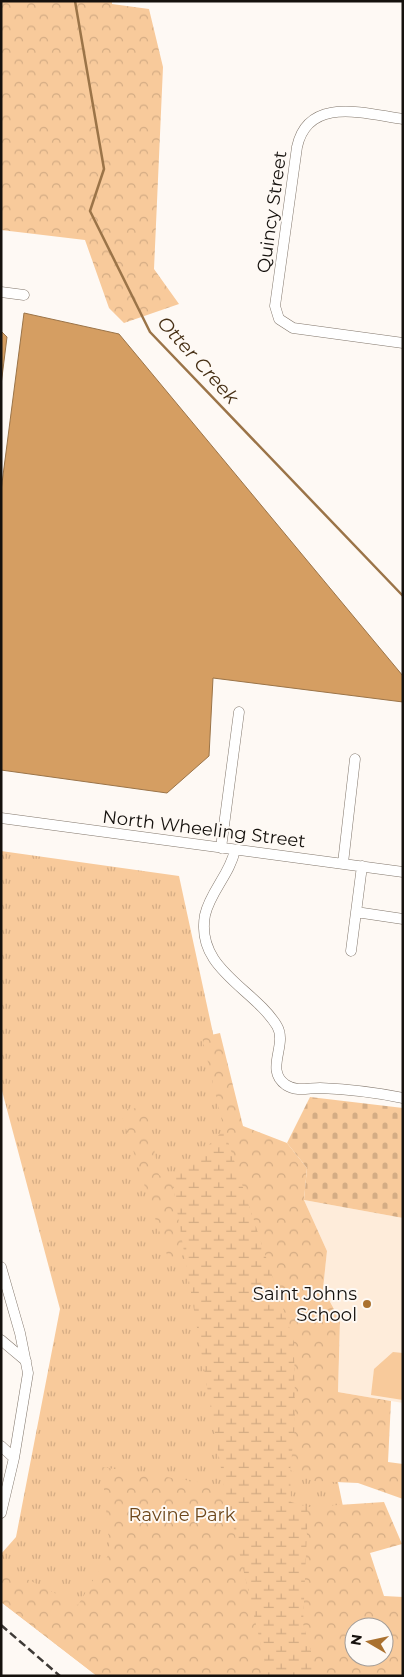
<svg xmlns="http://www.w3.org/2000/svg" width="404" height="1677" font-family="Montserrat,sans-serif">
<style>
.built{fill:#feecda}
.grass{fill:url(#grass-tufts)}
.forest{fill:url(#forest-crowns);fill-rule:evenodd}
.wetland{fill:url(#wetland-marsh)}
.cemetery{fill:url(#cemetery-stones)}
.garden{fill:#f8ca9b}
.water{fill:#d59e62;stroke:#9b7448}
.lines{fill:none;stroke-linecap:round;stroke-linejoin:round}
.stream{stroke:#9b7448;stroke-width:2.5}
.minor-casing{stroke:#82776c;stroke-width:11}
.minor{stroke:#fff;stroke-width:10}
.rail{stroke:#3e3a36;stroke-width:2.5;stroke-dasharray:8 4;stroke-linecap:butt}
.poi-dot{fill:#aa712f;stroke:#fef9f4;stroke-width:2}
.labels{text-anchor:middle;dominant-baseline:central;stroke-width:4;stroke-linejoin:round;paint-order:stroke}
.street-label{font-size:18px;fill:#15110d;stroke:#fef9f4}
.poi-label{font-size:18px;fill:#15110d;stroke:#fef9f4;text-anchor:end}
.park-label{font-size:18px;fill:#6d471b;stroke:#fef9f4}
.water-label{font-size:19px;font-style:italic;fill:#462f14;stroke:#fef9f4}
</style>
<defs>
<pattern id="grass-tufts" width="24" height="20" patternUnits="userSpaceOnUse" patternTransform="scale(1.25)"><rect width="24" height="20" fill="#f8ca9b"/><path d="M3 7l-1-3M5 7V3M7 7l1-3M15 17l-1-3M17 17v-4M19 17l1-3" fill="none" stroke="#d4ac84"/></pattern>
<pattern id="forest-crowns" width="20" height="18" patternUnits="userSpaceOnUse" patternTransform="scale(1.25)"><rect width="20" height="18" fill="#f8ca9b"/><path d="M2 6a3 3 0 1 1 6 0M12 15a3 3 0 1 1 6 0" fill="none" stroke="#d4ac84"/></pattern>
<pattern id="wetland-marsh" width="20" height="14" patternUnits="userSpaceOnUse" patternTransform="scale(1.25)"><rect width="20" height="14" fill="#f8ca9b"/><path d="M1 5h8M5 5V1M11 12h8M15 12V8" fill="none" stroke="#d4ac84"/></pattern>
<pattern id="cemetery-stones" width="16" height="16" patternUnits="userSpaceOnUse" patternTransform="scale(1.25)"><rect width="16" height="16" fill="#f8ca9b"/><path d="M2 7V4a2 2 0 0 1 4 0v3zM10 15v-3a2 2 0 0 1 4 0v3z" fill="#d4ac84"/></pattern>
</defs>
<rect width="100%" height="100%" fill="#fef9f4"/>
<path class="built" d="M304,1200L403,1218V1403L338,1392L340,1320L323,1288L327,1251Z"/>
<path class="grass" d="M1,851L179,876L230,1112L317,1381L368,1627H354V1657L378,1676H97L1,1602V1554L16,1537L60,1309L1,1087Z"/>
<path class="forest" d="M1,1H112V4L149,9L163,67L154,269L179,304L124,323L109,308L85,240L1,230Z
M220,1033L243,1126L287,1143L307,1168L304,1200L327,1251L323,1289L340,1320L338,1392L391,1401L388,1462L403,1464V1499L358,1483L313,1481L290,1470L295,1425L294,1342L224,1130L202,1037Z
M146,1107L159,1175L172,1181L185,1255L168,1258L120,1110Z
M102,1467L224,1486L268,1676H97L1,1602V1572L29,1580L78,1605L110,1552Z
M384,1502L402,1544L370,1553L384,1596L403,1597L402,1676H318L303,1624L308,1507ZM354,1627H384V1657H354Z"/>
<path class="wetland" d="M224,1130L294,1342L295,1425L290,1470L291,1502L308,1507L303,1624L318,1676H268L224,1486L172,1181Z"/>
<path class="cemetery" d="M310,1097L403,1108V1218L304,1200L307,1168L287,1143Z"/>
<path class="garden" d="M393,1352L403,1353V1400L371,1395L374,1369Z"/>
<path class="water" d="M24,313L119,334L403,676V702L213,678L209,756L167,793L1,770V491Z
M1,331L7,337L1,385Z"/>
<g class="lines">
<path class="stream" d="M75,1L104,169L90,211L150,332L403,596"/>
<defs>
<path id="minor" d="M403,119C366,114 308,95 297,147L275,306L279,319L293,328L403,343
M1,292L24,295
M1,818L403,872
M221,848L239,712
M235,850C230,874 210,892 205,915C195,969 254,988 277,1026C288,1045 264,1070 286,1085C297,1092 308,1088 320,1088C345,1089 379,1093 403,1098
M343,863L355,759
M356,912L403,919
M351,951L362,866
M1,1267L20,1333L28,1373L14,1458L1,1513
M1,1340L26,1361
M1,1446L14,1458"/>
</defs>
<use href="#minor" class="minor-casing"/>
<use href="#minor" class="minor"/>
<path class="rail" d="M1,1625L60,1676"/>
</g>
<circle class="poi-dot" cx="367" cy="1304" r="5"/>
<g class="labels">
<g class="street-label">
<text transform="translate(272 212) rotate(-82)">Quincy Street</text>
<text transform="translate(204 829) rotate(7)">North Wheeling Street</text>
</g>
<g class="poi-label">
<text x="357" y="1294">Saint Johns<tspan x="357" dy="21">School</tspan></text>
</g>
<g class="park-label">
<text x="182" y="1515">Ravine Park</text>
</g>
<g class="water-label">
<text transform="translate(198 360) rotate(48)">Otter Creek</text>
</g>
</g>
<rect width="404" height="1677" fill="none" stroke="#15110d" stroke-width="5"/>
<g transform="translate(369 1642) rotate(279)"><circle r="24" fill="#fef9f4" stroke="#a19c98"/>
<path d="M0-4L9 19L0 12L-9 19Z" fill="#aa712f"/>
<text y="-8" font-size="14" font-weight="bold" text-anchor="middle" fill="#15110d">N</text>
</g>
</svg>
